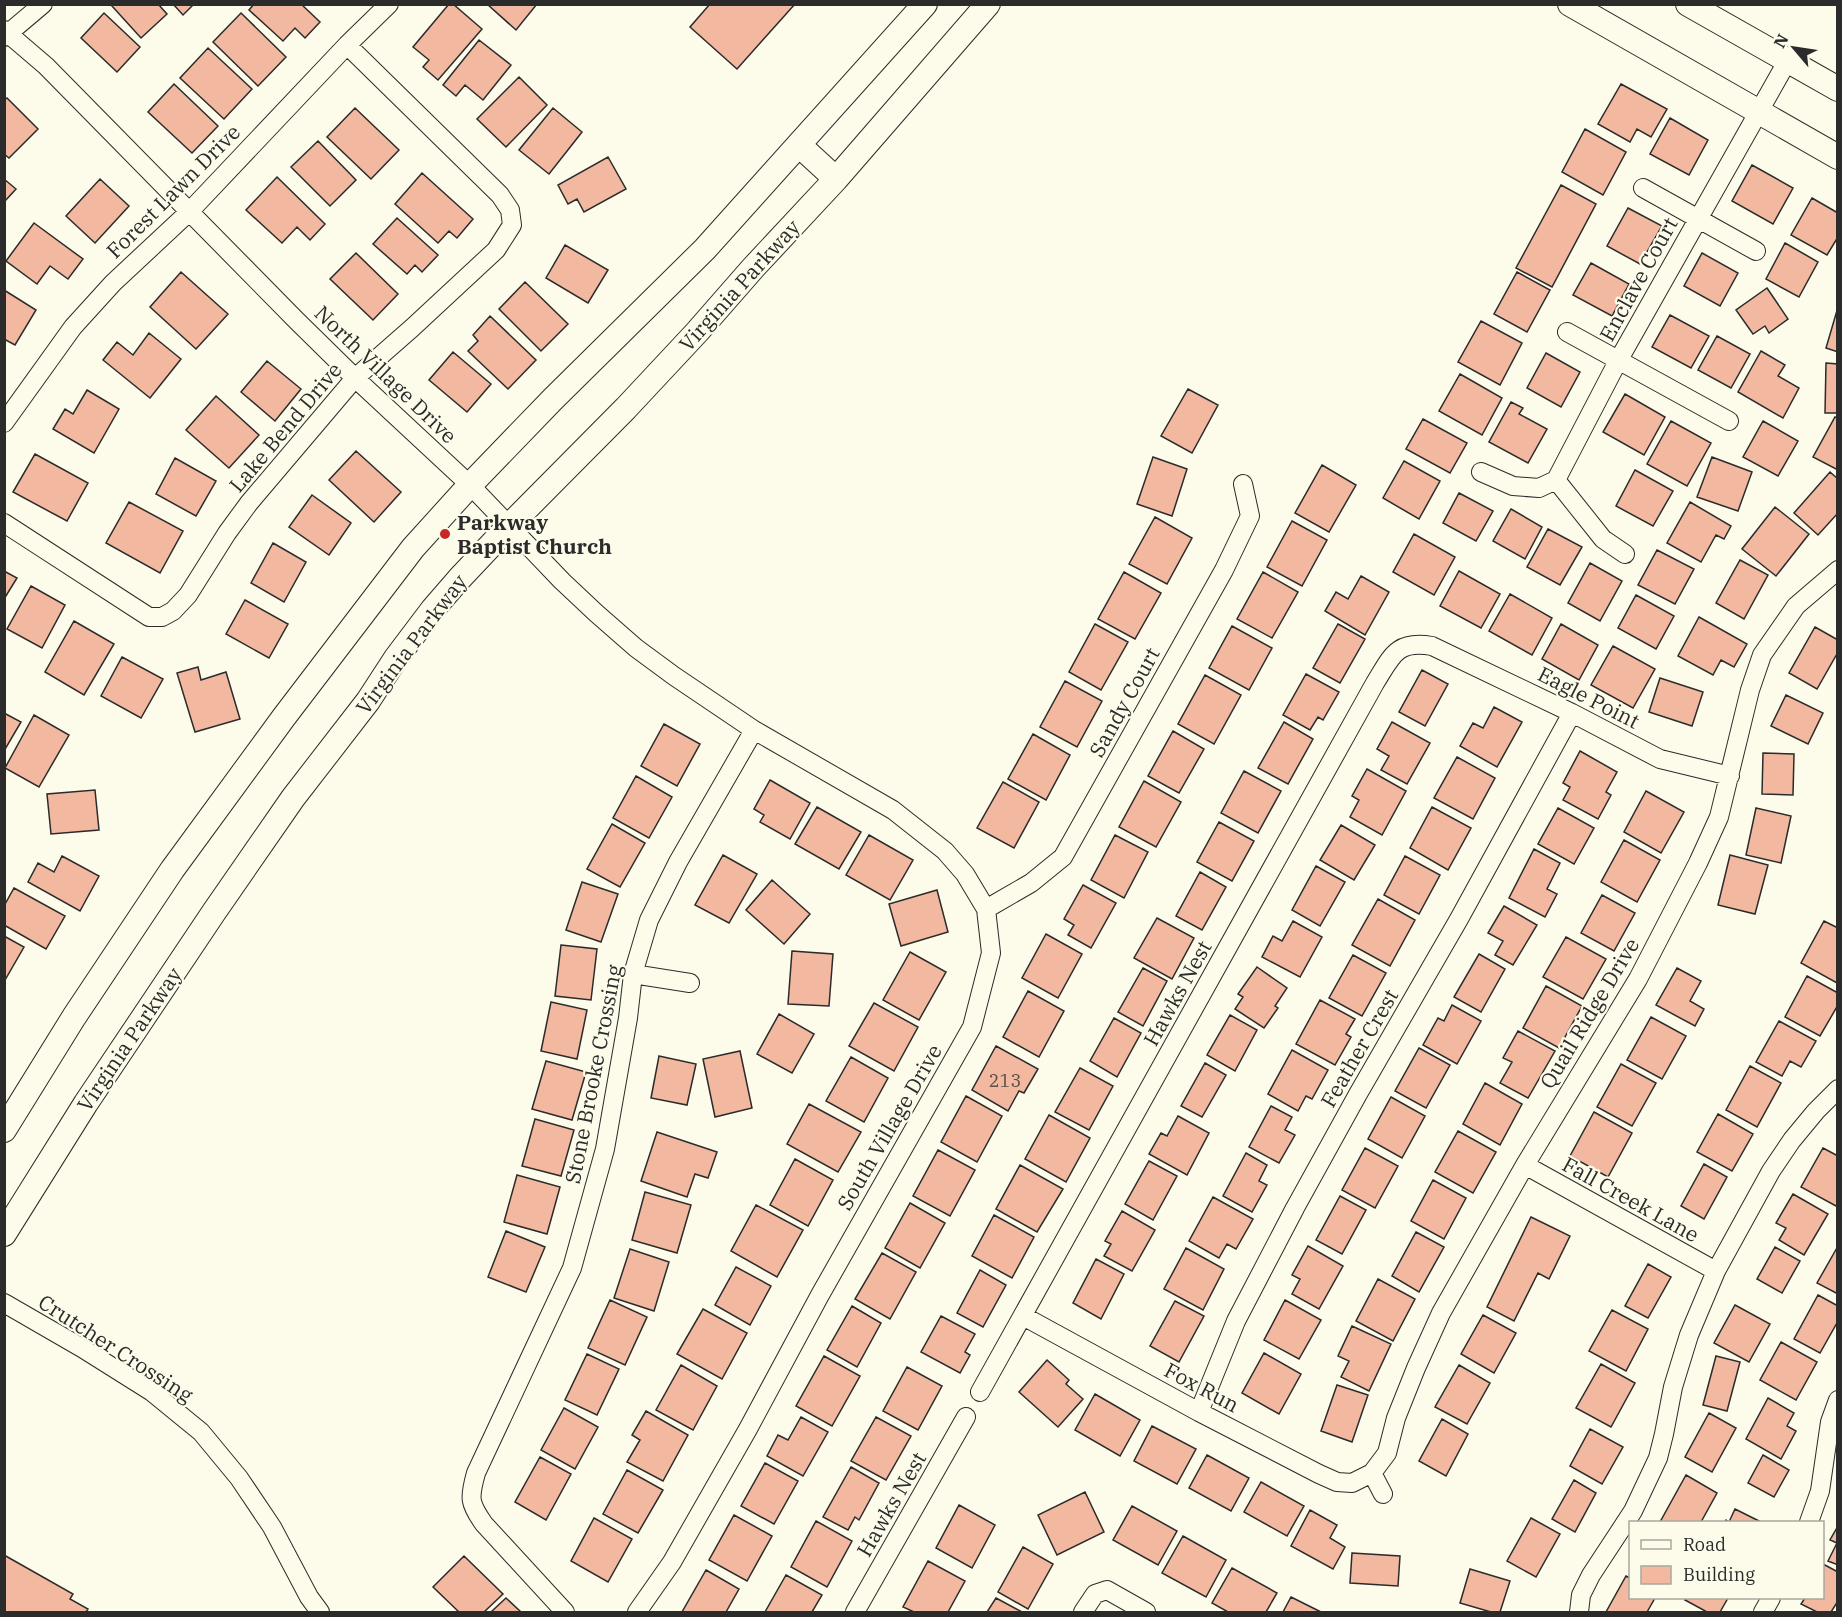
<svg xmlns="http://www.w3.org/2000/svg" width="1842" height="1617" font-family="'IBM Plex Serif',serif">
<style>
.building{fill:#f2b8a0;stroke:#2b2b2b;stroke-width:1.5}
.lines{fill:none;stroke-linecap:round;stroke-linejoin:round}
.street-casing{stroke:#2b2b2b;stroke-width:20}
.secondary-casing{stroke:#2b2b2b;stroke-width:26}
.street{stroke:#fdfbea;stroke-width:18}
.secondary{stroke:#fdfbea;stroke-width:24}
.poi-dot{fill:#c62828;stroke:#fdfbea;stroke-width:2}
.labels{text-anchor:middle;dominant-baseline:central;stroke-width:4.5;stroke-linejoin:round;paint-order:stroke}
.number-label{font-size:18px;fill:#5d4e48}
.street-label{font-size:21px;fill:#2b2b2b;stroke:#fdfbea}
.poi-label{font-size:21px;font-weight:bold;fill:#2b2b2b;stroke:#fdfbea;text-anchor:start}
</style>
<rect width="100%" height="100%" fill="#fdfbea"/>
<path class="building" d="M114,4H158L167,14L141,38L112,6Z
M173,4H194L183,15Z
M254,4H301L320,22L305,38L295,28L283,41L249,10Z
M449,4H453L482,29L438,80L423,67L429,60L413,47Z
M487,4H537L516,30Z
M710,4H795L737,69L690,27Z
M104,13L140,47L117,72L81,38Z
M241,13L286,57L258,86L213,42Z
M479,40L511,65L483,100L465,85L456,96L443,85Z
M208,48L252,89L224,119L180,78Z
M519,77L547,105L506,147L477,119Z
M174,84L218,126L192,153L148,112Z
M1621,84L1667,109L1651,137L1637,129L1630,142L1598,124Z
M7,98L38,129L9,158L4,154V100Z
M355,108L399,150L371,179L327,137Z
M553,108L582,132L549,174L519,150Z
M1670,118L1708,140L1689,175L1650,154Z
M1585,129L1626,152L1603,195L1562,172Z
M318,141L356,180L330,206L291,167Z
M608,157L626,189L584,212L577,199L568,204L558,185Z
M1752,165L1793,188L1773,224L1732,201Z
M422,173L473,219L457,238L449,231L438,243L395,204Z
M277,177L325,224L310,240L297,227L282,243L246,210Z
M4,179L16,189L4,202Z
M100,179L129,206L95,243L66,216Z
M1561,185L1596,204L1552,287L1516,268Z
M1812,198L1838,213V237L1827,255L1791,235Z
M1628,208L1662,226L1640,264L1607,246Z
M397,218L438,255L422,272L415,265L407,274L373,244Z
M34,223L83,259L68,279L50,266L37,284L6,261Z
M1785,243L1818,262L1799,297L1766,279Z
M565,245L608,270L588,303L546,278Z
M356,253L398,294L373,320L330,279Z
M1702,253L1738,273L1720,306L1684,286Z
M1591,263L1629,284L1612,316L1573,295Z
M181,272L228,314L196,349L150,307Z
M1517,272L1550,290L1527,332L1494,314Z
M525,282L568,324L541,351L499,309Z
M1767,288L1788,319L1769,333L1765,326L1753,334L1736,310Z
M4,290L36,310L15,345L4,339Z
M1838,307V352L1826,348Z
M1670,315L1709,336L1691,368L1652,347Z
M490,316L536,360L508,389L468,351L478,341L473,335Z
M1481,321L1522,343L1500,385L1458,362Z
M149,333L181,359L150,398L103,360L117,342L133,355Z
M1717,336L1750,354L1731,388L1698,370Z
M1761,351L1785,365L1778,376L1799,388L1783,418L1738,392Z
M453,352L491,384L467,412L429,380Z
M1546,353L1580,372L1561,407L1527,388Z
M267,361L301,389L275,421L241,392Z
M1826,363L1838,364V413H1825Z
M1460,374L1502,398L1482,435L1439,411Z
M1188,389L1218,405L1192,453L1161,436Z
M87,390L119,409L94,453L53,429L65,409L73,414Z
M1625,394L1665,417L1644,455L1603,432Z
M216,396L259,435L229,468L186,430Z
M1511,402L1523,408L1519,414L1547,429L1528,463L1489,442Z
M1835,417L1838,418V470L1813,457Z
M1423,419L1467,443L1450,473L1406,449Z
M1671,421L1711,443L1687,486L1647,464Z
M1763,421L1798,441L1778,476L1743,457Z
M356,451L401,492L374,522L329,480Z
M35,454L88,483L67,521L13,492Z
M1153,457L1187,469L1172,516L1137,504Z
M1712,457L1752,472L1738,511L1697,497Z
M175,458L216,481L196,516L156,494Z
M1404,461L1440,481L1419,519L1383,498Z
M1322,465L1356,485L1329,532L1295,513Z
M1635,470L1673,491L1653,526L1616,506Z
M1830,472L1838,479V513L1818,535L1794,513Z
M1459,493L1493,511L1476,541L1443,523Z
M312,495L351,523L329,555L289,527Z
M129,502L183,531L160,573L106,543Z
M1690,502L1731,526L1724,539L1716,535L1701,562L1667,543Z
M1775,507L1809,534L1776,576L1742,549Z
M1511,509L1542,527L1525,559L1493,541Z
M1155,517L1192,538L1167,584L1129,564Z
M1292,521L1327,540L1302,586L1267,567Z
M1548,529L1582,547L1560,585L1527,567Z
M1414,534L1455,557L1434,595L1393,572Z
M273,543L306,562L284,602L251,583Z
M1657,550L1694,569L1675,604L1638,585Z
M1740,560L1768,575L1744,619L1716,603Z
M1590,563L1622,581L1600,621L1568,603Z
M4,571L17,578L4,599Z
M1459,571L1500,594L1481,628L1440,606Z
M1124,572L1161,593L1135,639L1098,619Z
M1263,572L1298,592L1272,638L1237,619Z
M1361,576L1389,592L1365,635L1325,611L1336,592L1348,599Z
M31,586L65,605L42,648L7,629Z
M1510,594L1552,618L1532,655L1489,631Z
M1636,595L1674,616L1656,649L1618,628Z
M245,600L288,624L269,658L226,634Z
M1699,617L1747,644L1734,667L1721,660L1713,675L1678,656Z
M74,621L114,644L84,695L45,672Z
M1095,624L1128,642L1101,690L1069,672Z
M1338,624L1365,639L1340,683L1313,668Z
M1561,624L1598,645L1579,680L1542,659Z
M1232,626L1272,648L1249,690L1209,668Z
M1815,627L1838,640V652L1817,689L1789,673Z
M1613,646L1655,669L1633,708L1591,685Z
M122,657L163,679L141,718L101,696Z
M198,667L201,680L226,672L240,719L195,732L177,673Z
M1422,670L1448,684L1425,726L1399,712Z
M1306,674L1339,692L1323,720L1318,717L1310,730L1283,715Z
M1205,675L1241,695L1214,744L1178,724Z
M1660,678L1703,692L1692,726L1649,712Z
M1065,681L1102,701L1077,747L1040,727Z
M1786,695L1823,713L1808,744L1771,726Z
M1494,707L1522,722L1497,767L1460,746L1473,723L1483,728Z
M4,713L21,722L4,751Z
M34,715L69,735L39,787L5,768Z
M1284,722L1313,739L1288,784L1258,768Z
M1392,722L1430,743L1407,784L1381,770L1389,756L1377,749Z
M664,724L700,744L677,786L641,766Z
M1173,731L1204,749L1179,793L1148,776Z
M1033,734L1070,755L1046,800L1008,779Z
M1580,751L1617,772L1606,792L1611,795L1598,819L1563,800L1570,787L1563,783Z
M1763,753L1794,754L1793,795L1762,794Z
M1457,757L1495,778L1473,819L1434,798Z
M1367,769L1406,791L1382,835L1350,817L1359,800L1352,796Z
M1244,771L1281,791L1258,833L1221,813Z
M636,776L672,797L649,838L613,818Z
M770,780L810,803L790,839L760,822L764,815L754,809Z
M1144,781L1181,802L1156,847L1119,827Z
M1003,782L1039,802L1014,848L977,828Z
M95,790L99,830L51,834L47,794Z
M1646,791L1684,812L1661,853L1624,832Z
M817,807L861,832L839,869L795,844Z
M1432,807L1471,828L1448,870L1410,848Z
M1558,808L1594,828L1574,864L1538,844Z
M1756,808L1791,816L1781,863L1746,855Z
M1219,822L1254,841L1232,881L1197,862Z
M612,824L645,843L620,887L587,869Z
M1341,825L1375,845L1354,880L1320,860Z
M869,835L913,860L890,900L846,875Z
M1115,835L1148,852L1124,898L1091,880Z
M1624,840L1660,860L1637,902L1601,882Z
M1534,849L1560,863L1547,889L1557,894L1545,917L1509,898Z
M723,855L757,874L729,923L695,905Z
M1730,855L1768,865L1755,914L1718,905Z
M62,856L99,876L80,911L28,882L38,863L54,872Z
M1405,856L1440,875L1419,914L1384,895Z
M1316,866L1345,882L1320,926L1292,910Z
M1200,872L1226,887L1202,930L1176,916Z
M772,880L810,914L784,944L746,910Z
M582,882L618,894L601,942L566,930Z
M1083,885L1116,903L1091,948L1068,935L1074,925L1064,919Z
M14,888L65,916L46,949L4,925V906Z
M937,890L948,932L901,946L889,904Z
M1602,895L1635,913L1614,951L1581,933Z
M1378,899L1415,920L1390,966L1352,945Z
M1504,906L1537,925L1513,965L1495,955L1503,941L1488,933Z
M1157,918L1194,938L1172,979L1134,958Z
M1293,921L1322,937L1300,977L1262,957L1273,936L1282,941Z
M1824,921L1838,928L1837,983L1801,963Z
M1046,934L1082,954L1058,998L1022,978Z
M4,936L24,947L5,980H4Z
M1566,937L1606,959L1583,999L1543,977Z
M561,945L597,949L591,1000L555,996Z
M792,951L833,954L829,1006L788,1004Z
M910,952L946,972L919,1020L883,1000Z
M1479,954L1505,969L1481,1012L1454,997Z
M1353,955L1386,973L1362,1016L1329,998Z
M1257,967L1287,988L1275,1006L1278,1008L1264,1028L1235,1009L1243,997L1238,994Z
M1143,968L1167,981L1143,1026L1118,1012Z
M1677,968L1701,981L1690,1001L1704,1009L1695,1026L1656,1005Z
M1807,976L1838,993V1005L1820,1036L1785,1017Z
M1546,986L1582,1006L1559,1048L1523,1028Z
M1028,991L1064,1011L1039,1057L1003,1037Z
M1320,1000L1355,1019L1346,1034L1351,1037L1335,1065L1296,1044Z
M551,1002L587,1010L577,1059L541,1051Z
M874,1003L918,1027L894,1071L849,1046Z
M1452,1005L1481,1021L1457,1064L1423,1045L1438,1018L1444,1021Z
M779,1014L814,1034L792,1073L757,1054Z
M1230,1015L1257,1030L1235,1071L1207,1055Z
M1651,1017L1686,1036L1662,1079L1627,1060Z
M1114,1018L1141,1033L1117,1077L1090,1061Z
M1779,1021L1816,1041L1801,1067L1790,1061L1782,1076L1756,1062Z
M1518,1031L1555,1051L1528,1098L1500,1083L1512,1062L1503,1058Z
M996,1046L1038,1069L1024,1093L1019,1091L1008,1111L972,1090Z
M1419,1048L1450,1065L1426,1108L1395,1091Z
M1292,1050L1328,1070L1312,1099L1306,1096L1298,1111L1268,1094Z
M740,1051L752,1108L715,1117L703,1059Z
M659,1056L696,1064L687,1105L651,1098Z
M851,1057L888,1078L864,1122L826,1101Z
M546,1061L586,1072L572,1120L532,1109Z
M1205,1063L1226,1075L1202,1117L1181,1106Z
M1621,1064L1656,1083L1632,1126L1597,1107Z
M1750,1066L1781,1083L1757,1127L1726,1110Z
M1080,1068L1113,1086L1089,1130L1055,1112Z
M1485,1083L1522,1104L1500,1145L1463,1124Z
M966,1096L1002,1116L977,1162L941,1142Z
M1391,1097L1425,1116L1402,1158L1368,1139Z
M809,1104L861,1132L838,1172L787,1144Z
M1271,1106L1292,1117L1285,1130L1295,1135L1279,1163L1249,1147Z
M1594,1112L1632,1133L1608,1177L1570,1156Z
M1718,1114L1753,1134L1732,1171L1697,1152Z
M1049,1115L1090,1138L1066,1182L1025,1159Z
M1178,1116L1209,1133L1187,1175L1149,1154L1161,1133L1167,1136Z
M535,1119L574,1130L561,1176L522,1166Z
M1458,1131L1496,1152L1473,1193L1435,1172Z
M657,1132L717,1152L708,1178L695,1174L687,1197L641,1181Z
M1365,1148L1398,1166L1375,1208L1342,1190Z
M1823,1148L1838,1156V1203L1836,1206L1801,1187Z
M938,1150L975,1170L950,1216L913,1196Z
M1246,1153L1267,1165L1259,1181L1267,1185L1252,1212L1223,1196Z
M795,1159L833,1180L808,1226L770,1205Z
M1149,1161L1177,1176L1153,1220L1125,1204Z
M1704,1164L1727,1177L1704,1219L1681,1206Z
M1020,1165L1063,1189L1037,1232L996,1209Z
M517,1175L560,1187L547,1234L504,1222Z
M1433,1180L1466,1198L1444,1239L1411,1221Z
M645,1192L691,1205L677,1253L632,1240Z
M1793,1194L1828,1214L1804,1255L1779,1240L1786,1228L1776,1223Z
M1340,1196L1366,1210L1342,1254L1316,1240Z
M1213,1197L1253,1219L1236,1249L1227,1244L1219,1258L1189,1241Z
M910,1203L945,1223L920,1268L885,1248Z
M756,1205L803,1230L777,1277L731,1251Z
M1122,1211L1155,1230L1132,1271L1104,1256L1111,1244L1105,1241Z
M994,1215L1034,1237L1012,1278L972,1256Z
M1531,1217L1570,1236L1549,1279L1538,1273L1514,1321L1487,1307Z
M506,1231L545,1247L526,1292L488,1277Z
M1416,1232L1444,1247L1419,1292L1392,1276Z
M1308,1246L1343,1266L1319,1309L1292,1294L1300,1279L1292,1275Z
M1838,1246V1294L1817,1283Z
M1775,1247L1800,1261L1782,1293L1757,1279Z
M1186,1248L1224,1269L1203,1310L1164,1289Z
M630,1249L669,1262L654,1311L614,1298Z
M882,1253L916,1272L890,1319L855,1299Z
M1096,1259L1124,1274L1101,1319L1073,1303Z
M1648,1264L1671,1277L1648,1318L1625,1306Z
M736,1267L771,1286L750,1325L715,1305Z
M980,1270L1006,1285L983,1327L957,1313Z
M1378,1279L1415,1299L1393,1341L1356,1321Z
M1818,1295L1838,1306V1321L1820,1353L1794,1339Z
M610,1300L647,1317L625,1365L588,1348Z
M1285,1300L1321,1320L1299,1359L1264,1340Z
M1175,1301L1204,1316L1179,1362L1150,1346Z
M1735,1305L1770,1324L1749,1362L1714,1343Z
M852,1306L881,1323L857,1367L827,1350Z
M703,1309L747,1333L722,1379L677,1354Z
M1612,1310L1648,1329L1626,1371L1589,1351Z
M1483,1315L1516,1333L1494,1373L1461,1354Z
M941,1316L975,1334L965,1352L970,1355L960,1373L921,1352Z
M1352,1326L1391,1344L1369,1391L1341,1377L1349,1361L1338,1356Z
M1781,1342L1817,1362L1796,1400L1760,1380Z
M1264,1353L1301,1374L1279,1414L1242,1393Z
M587,1354L619,1369L597,1415L565,1400Z
M824,1356L860,1376L832,1426L796,1406Z
M1716,1356L1740,1362L1727,1411L1703,1405Z
M1047,1360L1069,1380L1066,1384L1083,1399L1058,1427L1019,1392Z
M1601,1364L1635,1383L1611,1427L1576,1408Z
M681,1365L717,1386L693,1430L656,1410Z
M1459,1365L1490,1383L1467,1424L1435,1407Z
M907,1367L942,1386L918,1430L883,1411Z
M1337,1385L1368,1395L1352,1442L1321,1431Z
M1095,1394L1140,1420L1120,1456L1075,1430Z
M1768,1398L1794,1413L1787,1426L1796,1431L1781,1459L1746,1439Z
M564,1408L598,1427L575,1469L541,1450Z
M646,1411L688,1435L663,1481L627,1462L640,1440L632,1435Z
M1709,1413L1736,1428L1712,1472L1685,1457Z
M801,1417L828,1432L803,1476L767,1456L778,1435L788,1440Z
M876,1417L911,1436L886,1480L851,1461Z
M1442,1419L1468,1434L1446,1476L1419,1461Z
M1152,1426L1196,1449L1177,1484L1134,1461Z
M1590,1429L1623,1447L1602,1484L1570,1466Z
M1207,1455L1249,1478L1231,1511L1189,1488Z
M1763,1455L1789,1470L1774,1497L1748,1483Z
M540,1457L571,1474L546,1520L515,1502Z
M765,1463L798,1481L774,1524L741,1506Z
M851,1467L879,1483L859,1520L855,1517L848,1530L823,1517Z
M627,1470L663,1490L638,1533L603,1514Z
M1686,1475L1717,1493L1701,1522H1660Z
M1574,1480L1596,1493L1575,1532L1552,1519Z
M1261,1482L1304,1506L1287,1536L1244,1512Z
M1085,1492L1104,1532L1057,1555L1038,1515Z
M959,1505L995,1525L972,1568L936,1548Z
M1132,1506L1177,1531L1158,1565L1113,1540Z
M1735,1509L1761,1522H1725L1726,1520L1729,1522Z
M1310,1510L1337,1525L1330,1538L1345,1547L1333,1569L1291,1546Z
M734,1515L772,1536L747,1581L709,1560Z
M594,1518L632,1539L608,1582L571,1561Z
M1531,1518L1560,1534L1536,1577L1507,1561Z
M816,1521L852,1541L827,1587L791,1567Z
M1838,1526V1565L1828,1561L1837,1543L1830,1540Z
M1183,1536L1226,1560L1206,1597L1162,1573Z
M1023,1547L1053,1564L1028,1609L998,1592Z
M1352,1553L1400,1556L1398,1586L1350,1583Z
M4,1555L73,1594L70,1599L88,1609L86,1612H4Z
M464,1556L503,1594L484,1612H459L433,1587Z
M928,1561L965,1581L948,1612H914L903,1607Z
M1823,1564L1838,1572V1601L1831,1612H1817L1801,1604L1805,1598H1822Z
M1232,1568L1277,1593L1266,1612H1228L1212,1603Z
M1470,1569L1510,1581L1500,1612H1491L1460,1603Z
M706,1570L739,1589L726,1612H682Z
M786,1575L822,1595L812,1612H765Z
M1626,1576L1630,1578V1598H1655L1647,1612H1606Z
M1291,1597L1321,1612H1283Z
M506,1598L521,1612H491Z
M996,1598L1022,1612H987Z
M1687,1598H1728L1720,1612H1707L1685,1600Z"/>
<g class="lines">
<defs>
<path id="street" d="M4,30L46,66L296,320L355,378L470,485L562,581L596,613L636,648L674,676L754,730L893,810L945,851L965,874L986,909L991,953L972,1027L820,1295L748,1429L672,1562L637,1612
M4,37L43,4
M1643,188L1756,251
M1567,332L1729,421
M4,423L73,327L113,283L189,212L347,45L389,4
M1481,472L1513,486L1539,488L1556,480
M4,523L149,617H162L173,611L188,595L227,533L249,503L355,378L412,328L496,250L512,225L510,210L500,195L347,45
M1625,554L1603,539L1556,480L1618,361L1788,60
M986,909L1031,883L1063,857L1224,570L1250,516L1243,484
M633,974L690,983
M1525,1165L1716,1271
M4,1303L82,1348L152,1392L201,1432L239,1478L272,1527L309,1597L320,1612
M1023,1316L1199,1412L1319,1474L1337,1482L1352,1483L1372,1473L1387,1453L1396,1418L1416,1368L1441,1313L1525,1165L1638,979L1698,863L1719,817L1750,690L1762,655L1796,606L1838,570
M980,1392L1375,683C1392,656 1396,640 1432,646L1572,713L1660,759L1730,776
M1199,1412L1236,1321L1295,1208L1358,1094L1459,919L1572,713
M1372,1473L1383,1494
M1809,1522L1820,1491L1830,1422L1838,1400
M565,1612L484,1524C469,1503 469,1498 476,1473L572,1268L605,1149L628,1018L633,974L649,920L678,862L754,730
M855,1612L966,1417
M1083,1612L1095,1594L1107,1590L1146,1612
M1579,1612L1581,1595L1591,1575L1633,1511L1658,1458L1664,1434L1673,1387L1689,1335L1716,1271L1771,1171L1792,1140L1816,1111L1838,1089
M1763,1612L1771,1598"/>
<path id="secondary" d="M1570,4L1838,157
M1688,4L1838,89
M799,145L836,179
M4,1130L74,1017L172,870L284,717L413,548L470,485L553,399L705,249L925,4
M4,1234L86,1103L214,912L293,798L368,701L396,658L433,609L459,579L509,526L626,408L697,332L753,268L836,179L988,4"/>
</defs>
<use href="#street" class="street-casing"/>
<use href="#secondary" class="secondary-casing"/>
<use href="#street" class="street"/>
<use href="#secondary" class="secondary"/>
</g>
<circle class="poi-dot" cx="445" cy="534" r="6"/>
<g class="labels">
<g class="number-label">
<text x="1005" y="1080">213</text>
</g>
<g class="street-label">
<text transform="translate(173 191) rotate(-45)">Forest Lawn Drive</text>
<text transform="translate(1638 279) rotate(-61)">Enclave Court</text>
<text transform="translate(739 285) rotate(-48)">Virginia Parkway</text>
<text transform="translate(386 374) rotate(44)">North Village Drive</text>
<text transform="translate(285 427) rotate(-50)">Lake Bend Drive</text>
<text transform="translate(411 644) rotate(-53)">Virginia Parkway</text>
<text transform="translate(1589 697) rotate(27)">Eagle Point</text>
<text transform="translate(1124 702) rotate(-61)">Sandy Court</text>
<text transform="translate(1177 993) rotate(-61)">Hawks Nest</text>
<text transform="translate(1589 1013) rotate(-59)">Quail Ridge Drive</text>
<text transform="translate(129 1039) rotate(-56)">Virginia Parkway</text>
<text transform="translate(1359 1048) rotate(-60)">Feather Crest</text>
<text transform="translate(593 1074) rotate(-79)">Stone Brooke Crossing</text>
<text transform="translate(889 1127) rotate(-60)">South Village Drive</text>
<text transform="translate(1631 1199) rotate(29)">Fall Creek Lane</text>
<text transform="translate(116 1348) rotate(33)">Crutcher Crossing</text>
<text transform="translate(1202 1387) rotate(28)">Fox Run</text>
<text transform="translate(891 1504) rotate(-60)">Hawks Nest</text>
</g>
<g class="poi-label">
<text x="457" y="522">Parkway<tspan x="457" dy="24">Baptist Church</tspan></text>
</g>
</g>
<rect width="1842" height="1617" fill="none" stroke="#2b2b2b" stroke-width="12"/>
<rect x="1629" y="1521" width="195" height="78" fill="#fdfbea" stroke="#a9a89e" stroke-width="1.5"/>
<rect x="1641" y="1540" width="30" height="9" fill="#fdfbea" stroke="#a9a89e" stroke-width="1.5"/>
<text x="1683" y="1551" font-size="18" fill="#2b2b2b">Road</text>
<rect x="1641" y="1566" width="30" height="18" fill="#f2b8a0" stroke="#a9a89e" stroke-width="1.5"/>
<text x="1683" y="1581" font-size="18" fill="#2b2b2b">Building</text>
<g transform="translate(1794 48) rotate(299)" stroke="#fdfbea" stroke-width="4.5" paint-order="stroke">
<path d="M0-4.5L10 22L0 15L-10 22Z" fill="#2b2b2b"/>
<text y="-9" font-size="16" font-weight="bold" text-anchor="middle" fill="#2b2b2b">N</text>
</g>
</svg>
